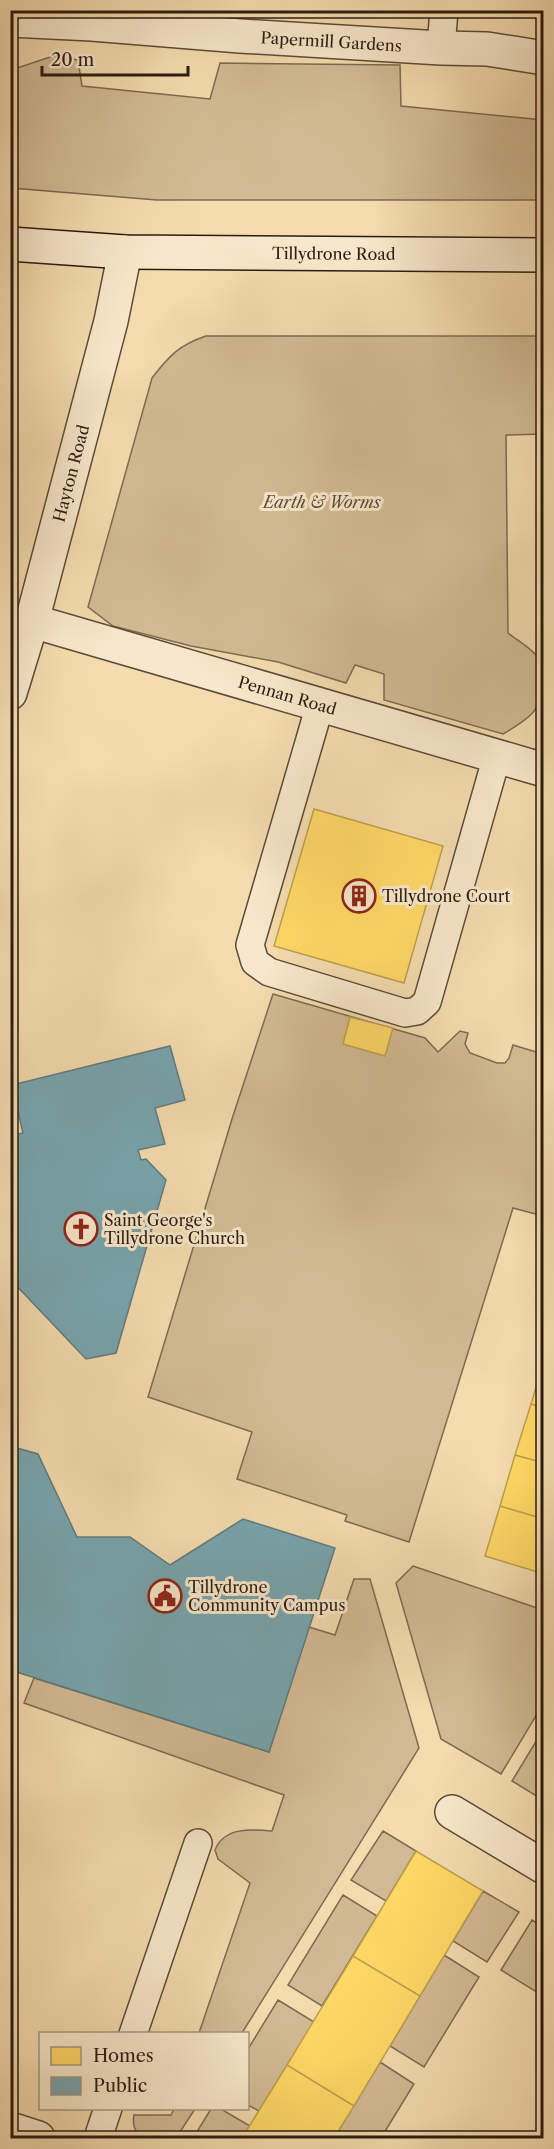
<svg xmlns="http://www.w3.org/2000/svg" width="554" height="2149" font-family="'Libre Caslon Text',serif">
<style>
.green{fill:#d2bb94;stroke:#7e6b53;stroke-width:1.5}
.homes{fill:#ffd966;stroke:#bfa04d;stroke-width:1.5}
.public{fill:#76a5af;stroke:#607c80;stroke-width:1.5}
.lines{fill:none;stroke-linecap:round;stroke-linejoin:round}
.service-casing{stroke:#5d4b39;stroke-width:30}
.minor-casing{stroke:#5d4b39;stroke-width:36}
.tertiary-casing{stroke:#5d4b39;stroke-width:36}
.secondary-casing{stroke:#2b1b12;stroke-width:36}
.service{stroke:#f8e8cb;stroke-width:27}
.minor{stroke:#f8e8cb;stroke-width:33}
.tertiary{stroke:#f8e8cb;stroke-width:33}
.secondary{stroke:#f8e8cb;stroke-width:33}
.labels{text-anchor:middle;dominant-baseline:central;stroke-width:6;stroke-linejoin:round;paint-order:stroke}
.street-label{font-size:16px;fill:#2b1b12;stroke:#f8e8cb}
.park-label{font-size:16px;font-style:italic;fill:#5d4b39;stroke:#f8e8cb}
.poi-label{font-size:16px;fill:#2b1b12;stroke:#f8e8cb;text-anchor:start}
</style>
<rect width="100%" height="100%" fill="#f4dcaf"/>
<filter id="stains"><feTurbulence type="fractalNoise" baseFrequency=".00333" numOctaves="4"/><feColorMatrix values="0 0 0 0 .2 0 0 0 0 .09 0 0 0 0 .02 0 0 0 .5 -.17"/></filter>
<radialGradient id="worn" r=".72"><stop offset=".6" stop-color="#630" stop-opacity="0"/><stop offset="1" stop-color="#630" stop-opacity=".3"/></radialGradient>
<path class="green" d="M53,56L78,60L82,86L210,99L220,63L400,65L401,106L543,120V200H157L11,188V70Z
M206,336H543V434L506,435L508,633C517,640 528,646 535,654C543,662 544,670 544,680C544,710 527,720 503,734L384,700V674L355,665L346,683L278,662L191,646L113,626L88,607L152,378C169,356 179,345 206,336Z
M273,994L425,1038L438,1052L460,1031L468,1033L465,1044L470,1053L497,1063H505L509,1058L513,1045L543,1054V1216L513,1208L409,1542L345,1521L347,1515L237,1479L252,1432L148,1397L232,1119Z
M413,1566L543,1610V1704L501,1774L441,1739L396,1583Z
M354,1579H370L419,1748L242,2033H199L250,1883L218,1859L215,1850C224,1827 251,1829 272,1831L284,1795L24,1703L34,1678L269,1752L309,1627L335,1635Z
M543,1730V1800L512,1781Z
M383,1831L416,1851L386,1901L351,1880Z
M483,1891L519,1912L487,1962L453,1941Z
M343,1895L377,1916L322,2006L288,1985Z
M532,1920L543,1927V1996L501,1970Z
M444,1955L479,1977L424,2067L390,2046Z
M278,2000L314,2022L259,2111L248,2105V2049Z
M380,2062L414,2084L381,2138H334Z
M174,2109H195L176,2138H142C135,2131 132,2126 134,2115H171Z
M211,2109H221L250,2126L242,2138H193Z"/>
<path class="homes" d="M314,809L443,846L404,983L274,946Z
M350,1017L393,1028L385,1056L343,1044Z
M544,1361V1408L531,1404Z
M531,1404L544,1408V1463L515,1455Z
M515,1455L544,1463V1519L500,1506Z
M500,1506L544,1519V1574L485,1556Z
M416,1851L483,1891L420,1996L353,1956Z
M353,1956L420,1996L354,2106L287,2065Z
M287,2065L354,2106L334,2138H242Z"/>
<path class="public" d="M170,1046L185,1100L155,1108L165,1144L138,1150L141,1160L146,1159L166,1180L116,1353L86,1359L10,1279V1136L23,1133L12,1085Z
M10,1446L38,1454L77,1537H130L170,1565L243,1519L335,1548L269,1752L10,1670Z"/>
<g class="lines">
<defs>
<path id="service" d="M441,48L444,10
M320,705L250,945L255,962L269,972L405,1013L417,1011L427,1002L497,756
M133,2034L198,1843
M98,2138L108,2108"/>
<g id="minor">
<path id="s1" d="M10,20L92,24L240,36L441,48L487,49L544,58"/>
<path id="s2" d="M32,621L544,770"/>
<path d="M452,1812L544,1867"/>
<path d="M10,2129L38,2138"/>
</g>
<g id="tertiary">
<path id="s3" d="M10,693L32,621L111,321L125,252"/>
</g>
<g id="secondary">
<path id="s4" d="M10,244L125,252L544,255"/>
</g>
</defs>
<use href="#service" class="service-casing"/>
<use href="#minor" class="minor-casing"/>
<use href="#tertiary" class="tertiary-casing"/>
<use href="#secondary" class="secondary-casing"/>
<use href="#service" class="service"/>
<use href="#minor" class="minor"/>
<use href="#tertiary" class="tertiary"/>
<use href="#secondary" class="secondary"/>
</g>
<defs>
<symbol id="building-ring" viewBox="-11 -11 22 22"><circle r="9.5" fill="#f8e8cb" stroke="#8f2418" stroke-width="1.5"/><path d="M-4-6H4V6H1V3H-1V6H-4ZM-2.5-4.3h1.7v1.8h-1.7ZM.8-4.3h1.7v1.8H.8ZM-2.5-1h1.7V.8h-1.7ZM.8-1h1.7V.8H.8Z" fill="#8f2418"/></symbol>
<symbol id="church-ring" viewBox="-11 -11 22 22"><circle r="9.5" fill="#f8e8cb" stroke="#8f2418" stroke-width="1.5"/><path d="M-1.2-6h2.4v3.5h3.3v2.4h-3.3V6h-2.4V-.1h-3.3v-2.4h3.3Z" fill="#8f2418"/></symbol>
<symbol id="civic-ring" viewBox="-11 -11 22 22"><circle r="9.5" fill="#f8e8cb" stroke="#8f2418" stroke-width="1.5"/><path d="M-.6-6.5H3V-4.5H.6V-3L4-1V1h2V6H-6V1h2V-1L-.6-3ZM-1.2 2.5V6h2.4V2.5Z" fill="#8f2418"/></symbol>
</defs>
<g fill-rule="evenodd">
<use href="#building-ring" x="340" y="877" width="38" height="38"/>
<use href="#church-ring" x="62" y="1210" width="38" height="38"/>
<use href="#civic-ring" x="146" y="1577" width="38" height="38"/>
</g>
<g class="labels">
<g class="street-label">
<text stroke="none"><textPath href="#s1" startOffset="322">Papermill Gardens</textPath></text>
<text stroke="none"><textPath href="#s4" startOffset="324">Tillydrone Road</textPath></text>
<text stroke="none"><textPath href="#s3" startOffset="228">Hayton Road</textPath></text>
<text stroke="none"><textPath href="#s2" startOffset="266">Pennan Road</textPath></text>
</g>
<g class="park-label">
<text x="322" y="502">Earth &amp; Worms</text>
</g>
<g class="poi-label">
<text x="382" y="896">Tillydrone Court</text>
<text x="104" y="1220">Saint George's<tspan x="104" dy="18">Tillydrone Church</tspan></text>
<text x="188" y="1587">Tillydrone<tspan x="188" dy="18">Community Campus</tspan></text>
</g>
</g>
<rect width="554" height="2149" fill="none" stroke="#f4dcaf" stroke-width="36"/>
<rect x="12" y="12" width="530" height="2125" fill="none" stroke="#2b1b12" stroke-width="3"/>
<rect x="18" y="18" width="518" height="2113" fill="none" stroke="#2b1b12" stroke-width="1.5"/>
<rect x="39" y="2032" width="210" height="78" fill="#f8e8cb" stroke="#a69681" stroke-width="1.5"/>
<rect x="51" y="2047" width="30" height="18" fill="#ffd966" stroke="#a69681" stroke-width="1.5"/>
<text x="93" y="2062" font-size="18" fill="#2b1b12">Homes</text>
<rect x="51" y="2077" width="30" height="18" fill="#76a5af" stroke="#a69681" stroke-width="1.5"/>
<text x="93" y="2092" font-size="18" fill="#2b1b12">Public</text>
<path d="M42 66v9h146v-9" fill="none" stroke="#2b1b12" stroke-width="3"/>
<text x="51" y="66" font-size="18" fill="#2b1b12" stroke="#f8e8cb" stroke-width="4.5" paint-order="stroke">20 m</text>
<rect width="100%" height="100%" filter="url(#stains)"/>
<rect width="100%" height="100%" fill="url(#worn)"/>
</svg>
